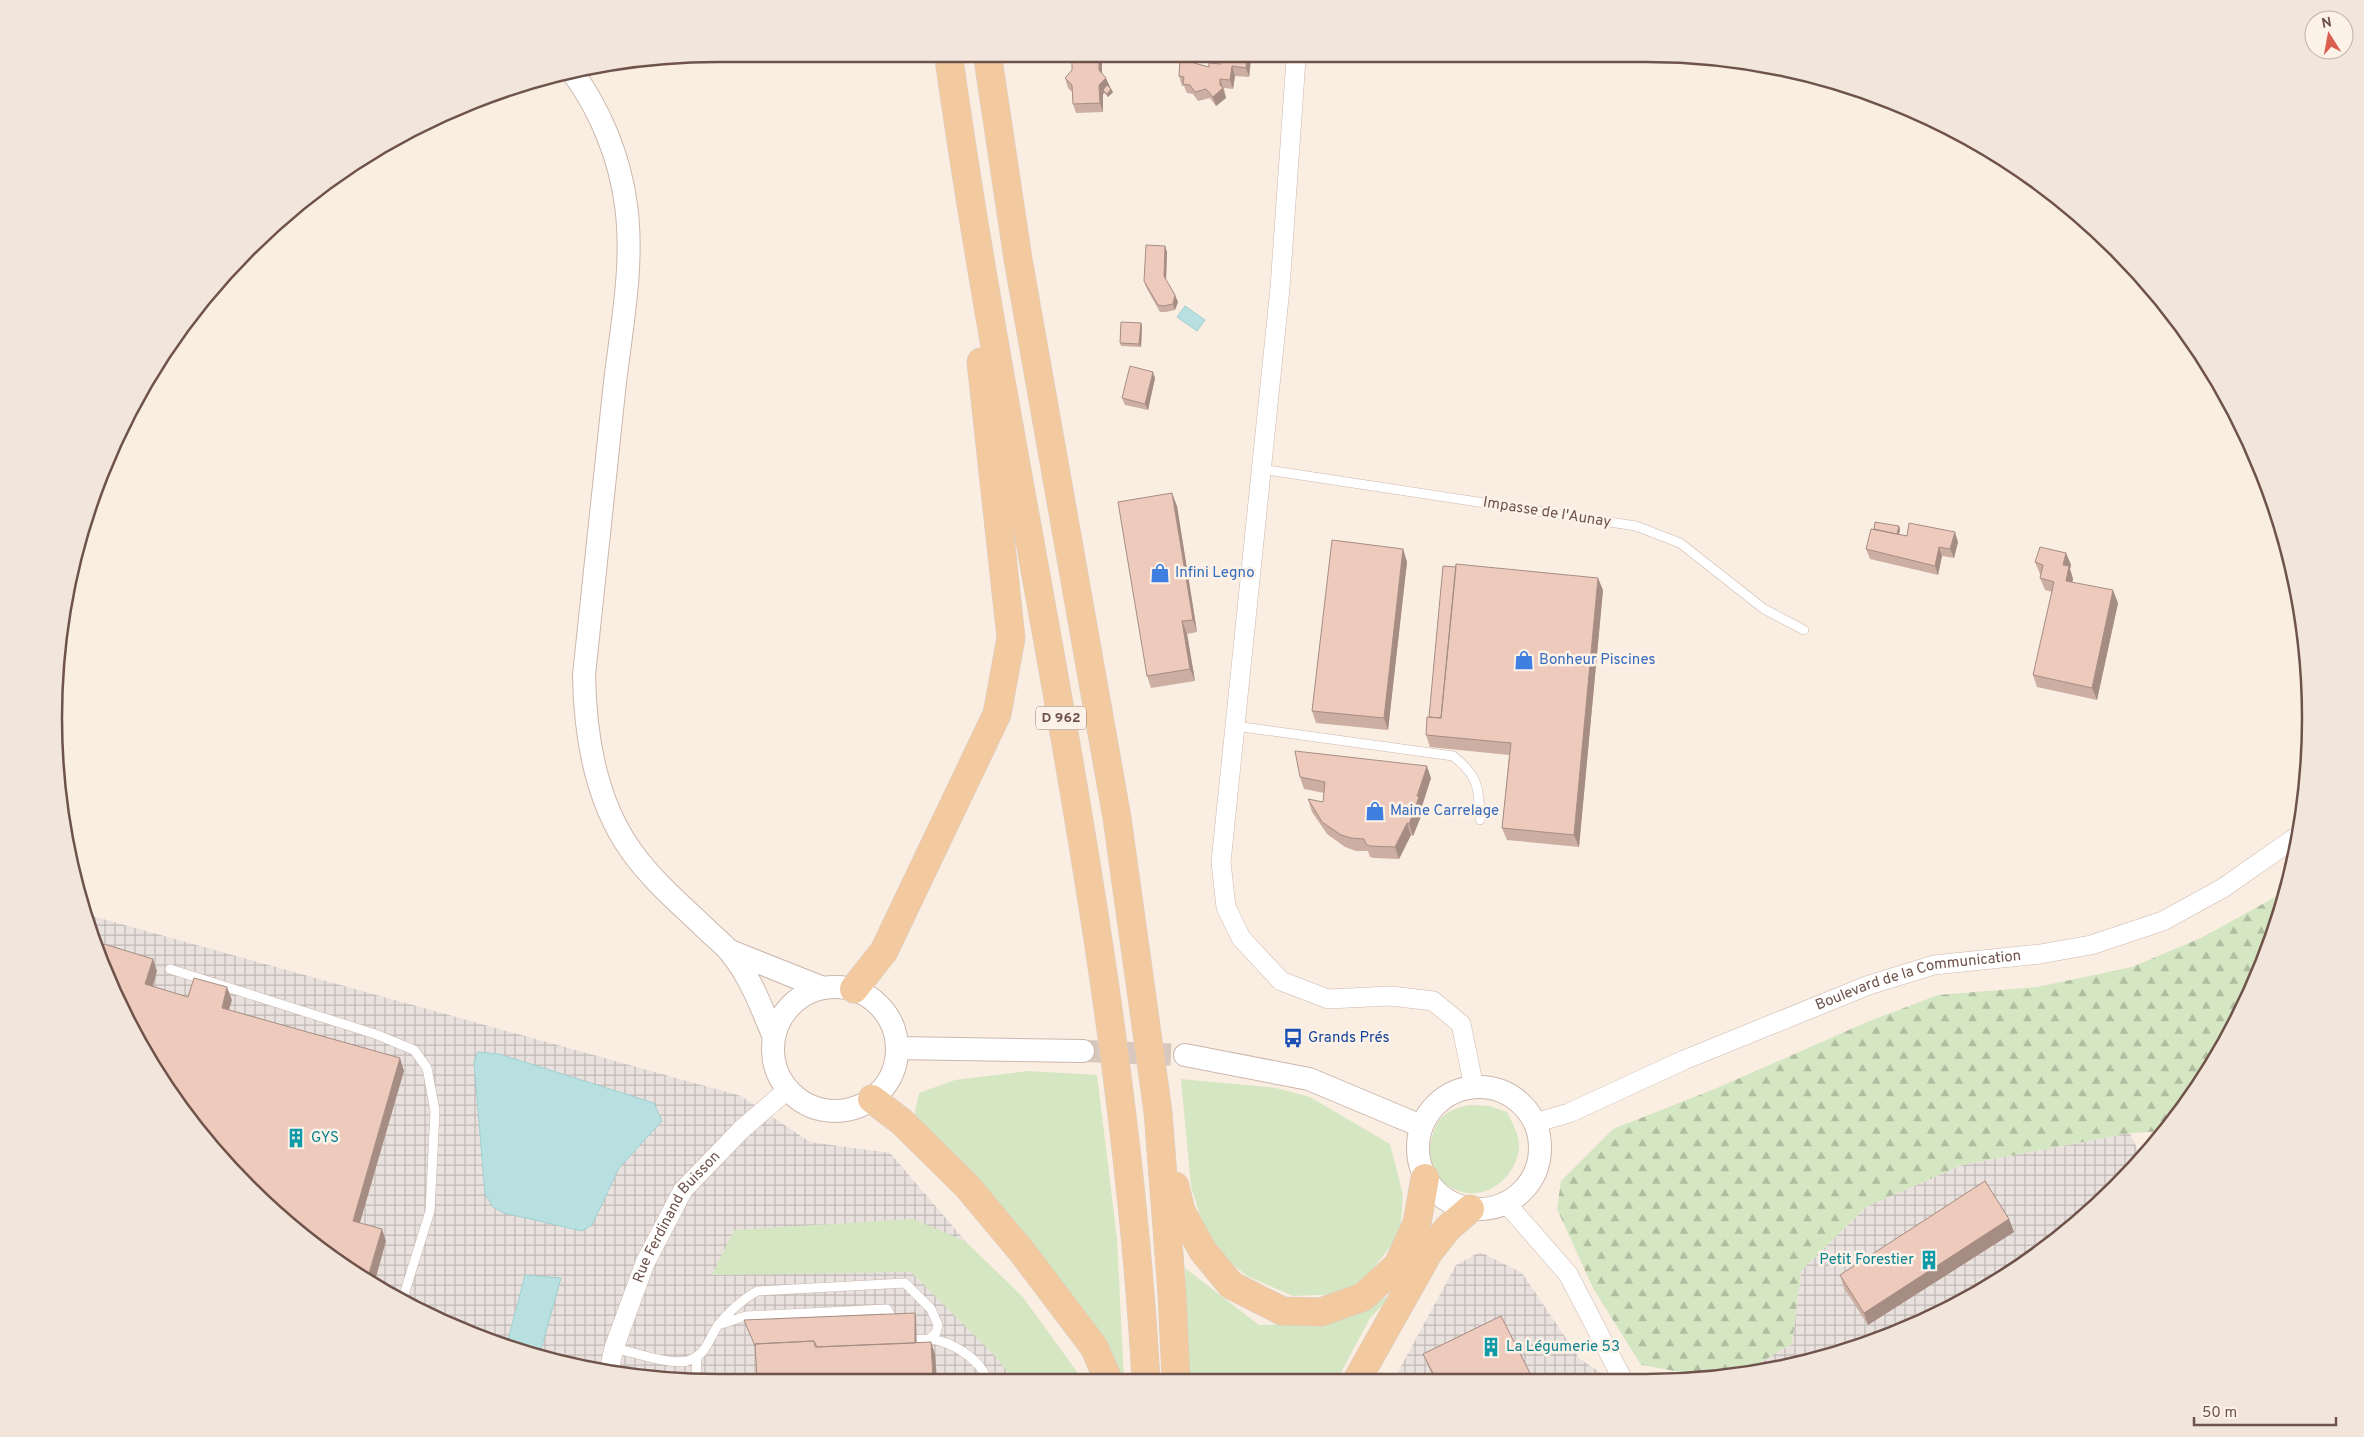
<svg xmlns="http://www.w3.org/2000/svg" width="2364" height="1437" font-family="Overpass,sans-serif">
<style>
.industrial{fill:url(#industrial-grid)}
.grass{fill:#d5e6c2}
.forest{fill:url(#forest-firs)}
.water{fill:#b9e0e1;stroke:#a0d0d2}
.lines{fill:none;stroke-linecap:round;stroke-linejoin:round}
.tertiary-tunnel{stroke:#d7c7bc;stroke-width:22;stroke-dasharray:22 11;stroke-linecap:butt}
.service-casing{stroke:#ccb7ad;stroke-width:10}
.minor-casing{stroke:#ccb7ad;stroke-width:20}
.tertiary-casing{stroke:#ccb7ad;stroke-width:24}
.primary-casing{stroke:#d7cfcd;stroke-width:29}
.service{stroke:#fff;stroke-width:9}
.minor{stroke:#fff;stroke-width:19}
.tertiary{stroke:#fff;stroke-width:22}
.primary{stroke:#f3caa0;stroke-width:28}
.wall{fill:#ccaea2}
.shaded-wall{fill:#a68d84}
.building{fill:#edcabc;stroke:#a68d84}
.labels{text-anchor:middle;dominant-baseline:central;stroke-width:5;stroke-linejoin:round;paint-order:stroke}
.shield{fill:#fdf2e8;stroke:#9a837a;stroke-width:1}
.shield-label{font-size:14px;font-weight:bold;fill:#6f534b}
.street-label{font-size:15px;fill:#6f534b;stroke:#fdf2e8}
.shop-label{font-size:15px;fill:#366cbe;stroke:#fdf2e8;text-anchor:start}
.transit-label{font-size:15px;fill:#164399;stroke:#fdf2e8;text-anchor:start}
.culture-label{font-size:15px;fill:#0d838f;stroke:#fdf2e8;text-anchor:start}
.rim{fill:none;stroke:#6f534b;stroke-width:2.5}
</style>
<defs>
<pattern id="industrial-grid" width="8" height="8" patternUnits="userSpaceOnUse" patternTransform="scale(1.25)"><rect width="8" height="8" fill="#e9e1dd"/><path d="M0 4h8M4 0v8" fill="none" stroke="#c1b9b5"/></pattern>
<pattern id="forest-firs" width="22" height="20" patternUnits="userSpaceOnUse" patternTransform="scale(1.25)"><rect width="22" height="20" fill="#d5e6c2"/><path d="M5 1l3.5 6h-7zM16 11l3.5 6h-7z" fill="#b1bda0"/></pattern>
</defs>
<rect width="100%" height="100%" fill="#faeee2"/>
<path class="industrial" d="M85,914L741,1096L810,1142L890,1153L1075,1369L1079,1379L632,1378L464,1333L314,1246L166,1088L89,932Z
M2130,1133L2141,1157L2084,1218L1978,1294L1818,1361L1742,1373L1792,1344L1801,1271L1866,1207L1962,1165Z
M1480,1252L1522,1273L1580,1359L1613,1381H1393L1456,1265Z"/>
<path class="grass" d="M1028,1071L1097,1075L1117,1239L1124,1380H1116L913,1121L919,1093L955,1080Z
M1181,1079L1276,1088L1310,1097L1390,1144L1403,1195L1400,1234L1372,1270L1343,1294L1293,1296L1247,1276L1209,1245L1191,1186Z
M1469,1105L1489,1106L1507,1112C1512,1123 1520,1135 1519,1148C1517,1172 1494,1196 1468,1193C1440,1190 1424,1162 1432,1137C1438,1115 1448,1110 1469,1105Z
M913,1219L965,1241L1022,1296L1075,1369L1080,1379H1014L993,1354L911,1272L712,1275L734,1230Z
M1185,1268L1259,1325L1303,1324L1347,1317L1394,1293L1370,1318L1337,1380H1190Z"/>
<path class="forest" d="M2288,890L2242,1012L2173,1123L2165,1131L2130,1133L1962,1165L1866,1207L1801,1271L1792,1344L1742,1373L1715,1378L1641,1365L1593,1288L1557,1209L1561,1181L1613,1129L1717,1088L1867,1022L1938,995L2037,987L2132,967L2201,938Z"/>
<path class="water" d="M1185,306L1205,320L1197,331L1177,317Z
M478,1052L499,1054L654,1103L662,1121L619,1168L592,1225L582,1231L504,1213L493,1207L485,1194L474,1062Z
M525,1275L561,1278L540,1353L507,1344Z"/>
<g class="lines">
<path class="tertiary-tunnel" d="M1083,1051L1185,1055"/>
<defs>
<path id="service" d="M1261,469L1636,526L1680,543L1764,609L1804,630
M1235,726L1453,756C1479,776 1479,789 1480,820
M170,969L375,1034L414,1050L427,1068L435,1111L430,1211L403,1298
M755,1315L763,1329
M718,1325L746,1316L887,1309L895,1323
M905,1340C913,1340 921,1339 929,1339C951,1341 979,1358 987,1379
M614,1348C633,1352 669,1365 687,1361C707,1356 709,1337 719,1324C730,1310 742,1300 757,1291L905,1283L931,1309L938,1325L936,1333L929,1339
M696,1378L697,1356"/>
<g id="minor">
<path d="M1296,59L1280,288L1221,862L1226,907L1241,938L1281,981L1328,999L1391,996L1433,1001L1461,1024L1474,1087"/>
<path id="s1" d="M1535,1123L1569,1113L1684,1060L1869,985L1934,965L2040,954L2091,945L2163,921L2223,888L2296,837"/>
<path d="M1506,1203L1568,1274L1624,1382"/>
<path id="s2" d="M609,1371L614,1348L645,1263L683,1190L741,1130L787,1090"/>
</g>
<path id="tertiary" d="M573,73C601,111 620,159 626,205C634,263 622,324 615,382C605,480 594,577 584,675C585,736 595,801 632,852C652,880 680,904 705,928C713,936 723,943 730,952C750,976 761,1006 773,1035
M730,951L823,988
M773 1049a62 62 0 1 1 124 0a62 62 0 1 1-124 0Z
M897,1048L1083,1051
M1185,1055L1309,1079L1421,1126
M1418 1148a61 61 0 1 1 122 0a61 61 0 1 1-122 0Z"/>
<path id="primary" d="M949,59C1011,500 1121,934 1146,1380
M988,59L1018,259L1117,818L1158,1112L1172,1294L1176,1380
M854,989L884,951L997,714L1011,638L981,362
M872,1099L902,1122L967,1186L1023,1253L1094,1347L1108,1379
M1175,1186L1181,1211L1203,1251L1231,1285L1282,1311L1321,1312L1363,1297L1398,1265L1417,1223L1425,1178
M1357,1380L1429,1252L1448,1228L1470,1209"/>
</defs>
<use href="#service" class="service-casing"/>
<use href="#minor" class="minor-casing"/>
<use href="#tertiary" class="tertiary-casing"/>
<use href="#primary" class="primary-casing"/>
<use href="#service" class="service"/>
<use href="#minor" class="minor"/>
<use href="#tertiary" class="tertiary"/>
<use href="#primary" class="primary"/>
</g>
<path class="wall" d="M1066,59H1106V62H1102V73L1113,92L1108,97L1104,93L1103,94V112L1076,113L1073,104L1072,92L1068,88L1065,78L1072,70V62L1067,63Z
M1251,59L1249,77L1235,76L1233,89L1224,88L1226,98L1216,106L1210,98L1198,101L1193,94L1187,93L1184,86H1182L1179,76L1194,63L1209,67L1221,64L1227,61Z
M1165,246L1167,252L1166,280L1178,302L1175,310L1166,312H1160L1146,287L1144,281Z
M1141,323L1142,326L1141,347L1121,346L1120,343Z
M1155,378L1148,410L1125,405L1122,398Z
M1177,506L1197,632L1187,634L1195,681L1151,688L1147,676Z
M1899,526L1900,530L1899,534L1907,536L1958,542L1954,558L1942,556L1938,575L1870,559L1866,549L1874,529Z
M1403,549L1407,562L1388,730L1316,723L1312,711Z
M2066,553L2071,565L2070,569L2073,579L2072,582L2118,603L2097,700L2037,687L2033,675L2052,592L2045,590L2040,578L2041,574H2040L2035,562Z
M1603,590L1579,847L1507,840L1502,828L1509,755L1430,747L1426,735L1429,717Z
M1300,777L1431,778L1422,806L1424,809L1413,836L1411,835L1399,859L1374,858L1370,857L1368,851H1356L1345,847L1327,834L1312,812L1308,799L1323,802L1324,793L1304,789Z
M2009,1219L2014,1232L1868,1325L1844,1288L1840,1275Z
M1423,1354L1534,1381H1435L1428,1366Z"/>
<path class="shaded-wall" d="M1099,59H1101L1102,62V79L1099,70Z
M1247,59H1251L1249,77L1246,68Z
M1232,66L1235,76L1233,89L1230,80Z
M1106,78L1110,87L1103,90L1104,93L1103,94V112L1100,103L1099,85Z
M1220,79L1226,98L1216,106L1213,97L1220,85Z
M1111,89L1113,92L1108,97L1107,94Z
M1165,246L1167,252L1166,282L1164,276Z
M1175,295L1178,302L1175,310L1173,304Z
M1141,323L1142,326L1141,347L1139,344Z
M1153,372L1155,378L1148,410L1145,404Z
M1172,493L1177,506L1197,632L1193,620Z
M1899,526L1900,530L1897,542L1896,539Z
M1955,532L1958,542L1954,558L1950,549Z
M1939,547L1942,556L1938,575L1935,566Z
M1403,549L1407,562L1388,730L1384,718Z
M2066,553L2071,565L2070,569L2073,579L2070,594L2066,581L2063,565Z
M1598,578L1603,590L1579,847L1574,835Z
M2113,590L2118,603L2097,700L2092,688Z
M1182,621L1187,634L1195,681L1190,669Z
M1427,766L1431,778L1422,806L1424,809L1413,836L1409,824Z
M1407,823L1411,835L1399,859L1395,847Z
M153,959L157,971L150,997L145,984Z
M227,987L232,1000L226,1020L222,1008Z
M400,1058L404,1071L357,1233L353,1221Z
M2009,1219L2014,1232L1868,1325L1864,1313Z
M382,1229L386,1241L375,1281L368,1277Z
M915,1313L916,1317L917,1355L915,1352Z
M931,1342L935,1354L937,1379H933Z"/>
<path class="building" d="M1072,59H1099V70L1106,78L1099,85L1100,103L1073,104L1072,85L1065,78L1072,70Z
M1180,59H1193L1194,63L1209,67V63L1221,64L1222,60L1227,61L1228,59H1247L1246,68L1232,66L1230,80L1220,79V85L1223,88L1213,97L1206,89L1195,92L1190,85L1183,84L1184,77L1179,76Z
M1107,85L1111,89L1107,94L1103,90Z
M1146,245L1165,246L1164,276L1175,295L1173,304L1163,306L1158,305L1144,281Z
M1121,322L1141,323L1139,344L1120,343Z
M1130,366L1153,372L1145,404L1122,398Z
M1172,493L1193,620L1182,621L1190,669L1147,676L1118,502Z
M1875,522L1899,526L1897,534L1874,529Z
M1909,523L1955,532L1950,549L1939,547L1935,566L1866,549L1871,529L1907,536Z
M1332,540L1403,549L1384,718L1312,711Z
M2040,547L2066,553L2063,565L2069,566L2066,581L2113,590L2092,688L2033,675L2054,582L2040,578L2043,565L2035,562Z
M1456,564L1598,578L1574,835L1502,828L1511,743L1426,735L1427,717L1441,718Z
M1443,566L1456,567L1441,718L1429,717Z
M1295,751L1427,766L1417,796L1419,797L1409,824L1407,823L1395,847L1370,846L1366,844L1364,839L1351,838L1341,835L1322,822L1308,799L1323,802L1325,782L1300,777Z
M104,944L153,959L145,984L188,997L194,978L227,987L222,1008L400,1058L353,1221L382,1229L368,1277L314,1246L248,1188L166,1088L101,956Z
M1985,1181L2009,1219L1864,1313L1840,1275Z
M915,1313V1343L817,1347L814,1341L755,1344V1346L744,1320Z
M1501,1316L1534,1381H1437L1423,1354Z
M814,1341L815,1347L931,1342L933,1379L757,1378L755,1344Z"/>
<defs>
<symbol id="shop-bare" viewBox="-9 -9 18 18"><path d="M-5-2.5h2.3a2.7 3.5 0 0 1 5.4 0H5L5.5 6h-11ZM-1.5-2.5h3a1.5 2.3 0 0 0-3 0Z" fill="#3f7fe0" stroke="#fdf2e8" stroke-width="2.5" paint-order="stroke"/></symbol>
<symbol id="bus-bare" viewBox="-9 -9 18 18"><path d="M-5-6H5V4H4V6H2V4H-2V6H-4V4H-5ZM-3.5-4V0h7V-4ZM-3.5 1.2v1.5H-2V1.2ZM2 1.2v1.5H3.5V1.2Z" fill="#1a4fb4" stroke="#fdf2e8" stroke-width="2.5" paint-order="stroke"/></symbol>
<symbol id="building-bare" viewBox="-9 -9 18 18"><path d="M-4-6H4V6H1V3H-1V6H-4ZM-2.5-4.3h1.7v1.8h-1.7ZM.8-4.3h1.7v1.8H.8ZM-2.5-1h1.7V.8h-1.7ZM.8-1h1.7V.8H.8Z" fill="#0f9aa8" stroke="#fdf2e8" stroke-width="2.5" paint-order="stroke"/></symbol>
</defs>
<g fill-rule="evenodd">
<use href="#shop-bare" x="1146" y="559" width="28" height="28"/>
<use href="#shop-bare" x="1510" y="646" width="28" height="28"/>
<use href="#shop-bare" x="1361" y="797" width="28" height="28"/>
<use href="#bus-bare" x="1279" y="1024" width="28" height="28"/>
<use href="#building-bare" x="282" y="1124" width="28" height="28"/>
<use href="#building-bare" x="1915" y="1246" width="28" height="28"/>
<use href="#building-bare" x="1477" y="1333" width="28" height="28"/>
</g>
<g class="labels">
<rect class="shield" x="1036" y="706.5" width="50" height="23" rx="4"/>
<g class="shield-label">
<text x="1061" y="718">D 962</text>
</g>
<g class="street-label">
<text transform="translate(1547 513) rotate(9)">Impasse de l'Aunay</text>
<text stroke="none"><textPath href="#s1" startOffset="411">Boulevard de la Communication</textPath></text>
<text stroke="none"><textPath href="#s2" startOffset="170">Rue Ferdinand Buisson</textPath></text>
</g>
<g class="shop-label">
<text x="1175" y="573">Infini Legno</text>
<text x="1539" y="660">Bonheur Piscines</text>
<text x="1390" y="811">Maine Carrelage</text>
</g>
<g class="transit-label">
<text x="1308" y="1038">Grands Prés</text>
</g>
<g class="culture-label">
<text x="311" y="1138">GYS</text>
<text x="1914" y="1260" text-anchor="end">Petit Forestier</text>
<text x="1506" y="1347">La Légumerie 53</text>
</g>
</g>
<path d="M0 0H2364V1437H0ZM718 62H1646A656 656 0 0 1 2302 718V718A656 656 0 0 1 1646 1374H718A656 656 0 0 1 62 718V718A656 656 0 0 1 718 62Z" fill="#f2e5db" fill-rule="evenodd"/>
<path class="rim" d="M718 62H1646A656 656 0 0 1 2302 718V718A656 656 0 0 1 1646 1374H718A656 656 0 0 1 62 718V718A656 656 0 0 1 718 62Z"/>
<g transform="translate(2329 35) rotate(349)"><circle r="24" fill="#fdf2e8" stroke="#c4b2a9"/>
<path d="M0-4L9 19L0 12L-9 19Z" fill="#da5f51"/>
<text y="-8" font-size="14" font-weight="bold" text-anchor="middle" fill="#6f534b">N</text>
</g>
<path d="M2194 1417v8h142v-8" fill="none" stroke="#6f534b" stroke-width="2.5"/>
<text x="2202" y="1417" font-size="15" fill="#6f534b" stroke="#fdf2e8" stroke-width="4" paint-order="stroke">50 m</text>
</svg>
